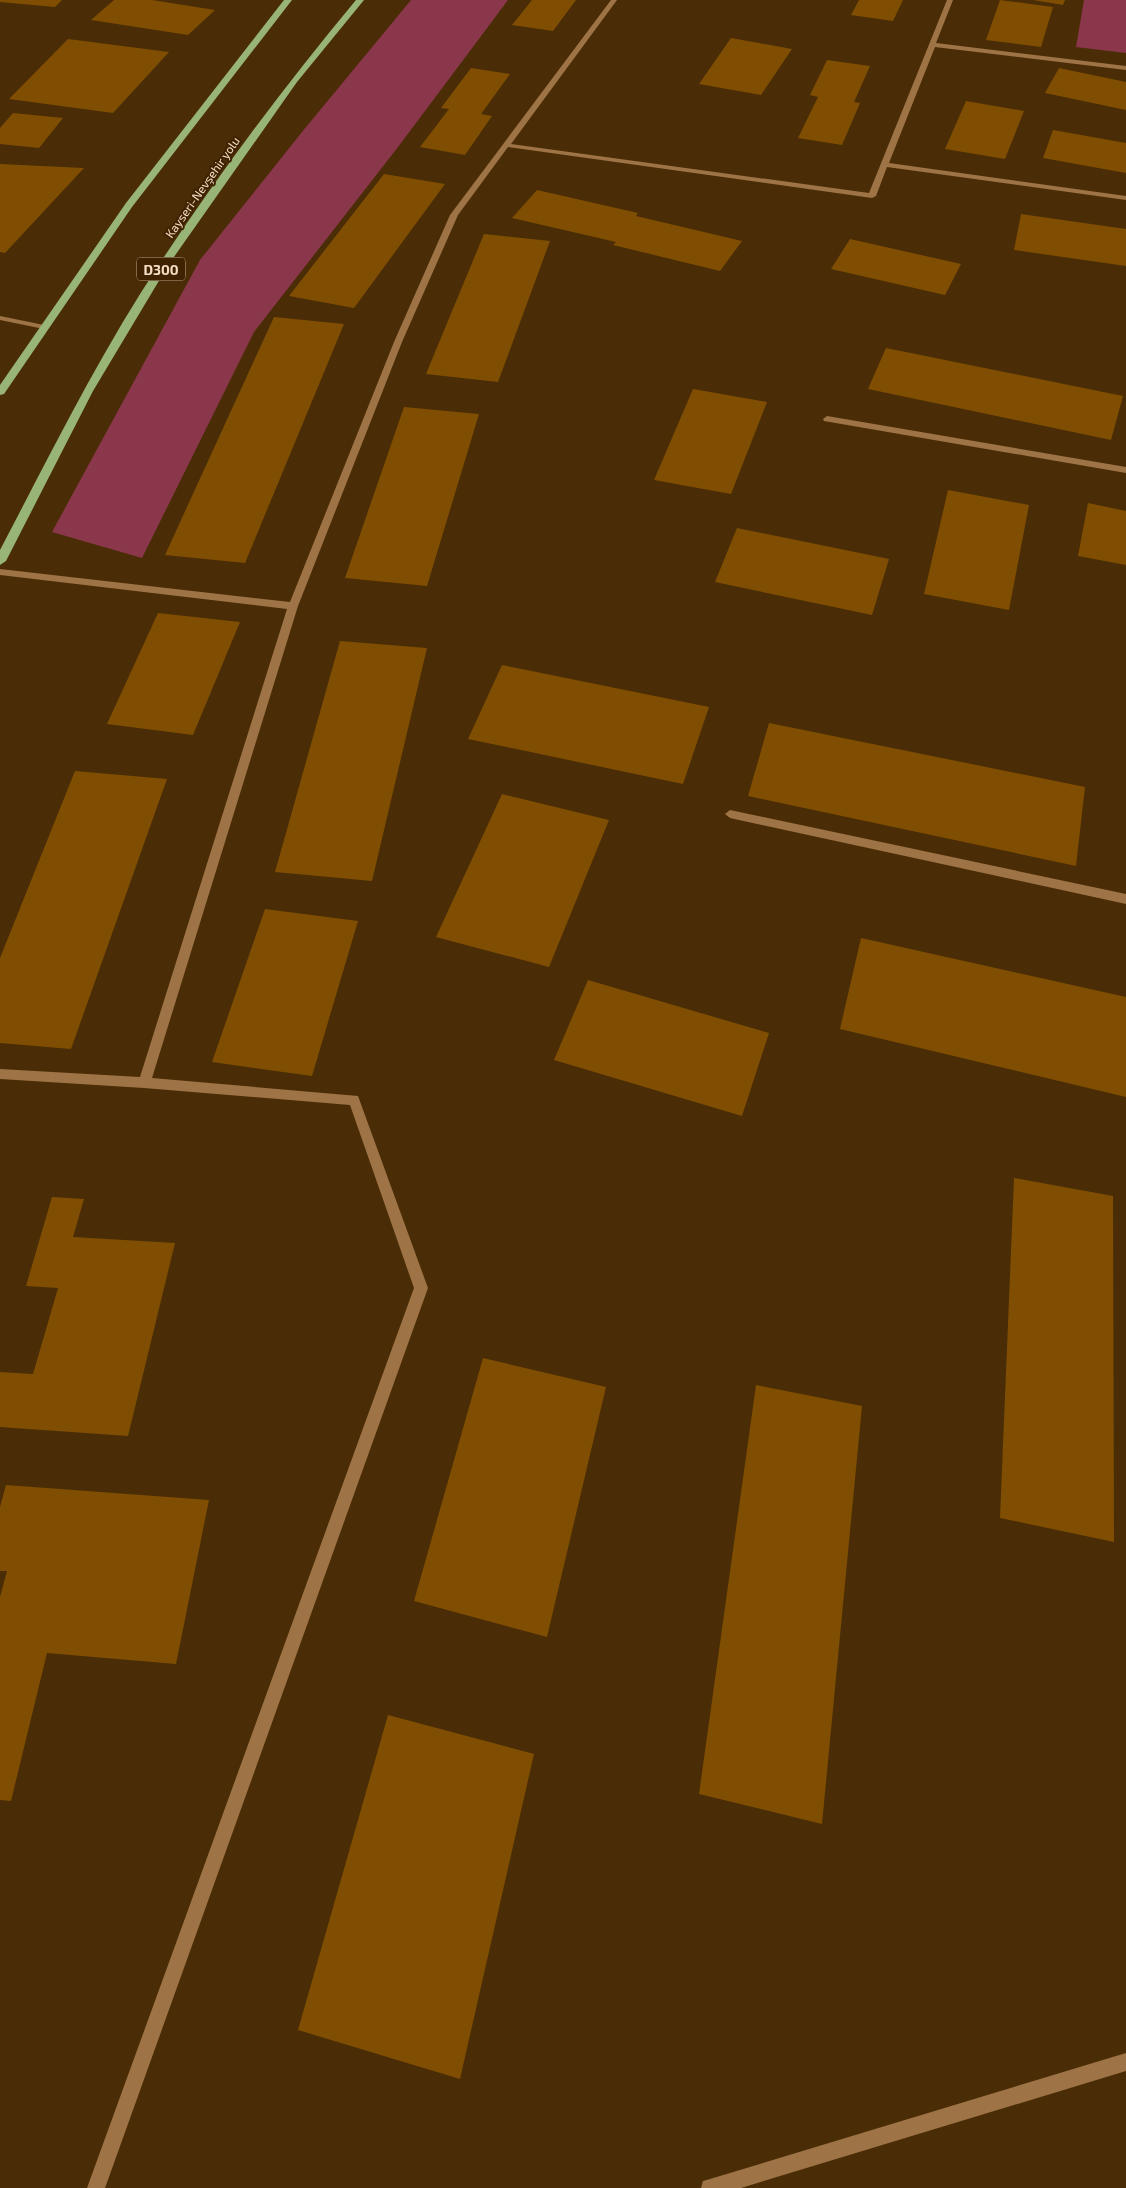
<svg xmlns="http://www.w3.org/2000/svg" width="1126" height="2188" font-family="'Exo 2',sans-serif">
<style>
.green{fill:#8a374b}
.building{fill:#7f4e02}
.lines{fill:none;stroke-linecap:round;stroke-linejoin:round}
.street{fill:#9e7345;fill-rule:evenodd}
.highway{fill:#98b476;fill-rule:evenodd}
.labels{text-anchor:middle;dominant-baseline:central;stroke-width:4;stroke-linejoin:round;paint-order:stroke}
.far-street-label{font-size:12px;fill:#f6dec6;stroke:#3f2300}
.shield{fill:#3f2300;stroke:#bfa68b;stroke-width:1}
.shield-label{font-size:14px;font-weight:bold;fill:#f6dec6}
</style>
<rect width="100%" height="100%" fill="#4a2d06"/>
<path class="green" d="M411,0H508L398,147L254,332L142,558L52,532L200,260L302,132Z
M1084,0H1126V53L1076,47Z"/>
<path class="building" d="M0,0H62L55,7L0,2Z
M114,0H152L215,10L188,35L91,20Z
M532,0H576L553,31L512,25Z
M859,0H903L893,21L851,15Z
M1000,0L1053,7L1041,47L986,40Z
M1033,0H1065L1063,5Z
M731,38L792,49L761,95L699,84Z
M68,39L169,52L113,113L9,99Z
M827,60L870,66L854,102L860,103L842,145L798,138L818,97L810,95Z
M471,68L510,74L481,114L492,116L465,155L420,147L449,109L441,108Z
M1059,68L1126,82V110L1045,93Z
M966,101L1024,111L1005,159L945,149Z
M13,113L63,118L39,148L0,144V128Z
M1053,130L1126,143V173L1043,158Z
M0,164L84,168L5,253L0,252Z
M384,174L445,184L354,308L289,296Z
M537,190L638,213L636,216L742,241L720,271L613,245L616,242L512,218Z
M1021,214L1126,229V266L1014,250Z
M484,234L550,241L498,382L426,374Z
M850,239L961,264L945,295L831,269Z
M274,317L344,324L245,563L165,555Z
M886,348L1123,396L1111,440L868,389Z
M693,389L767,402L731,494L654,480Z
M404,407L479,414L427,586L345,578Z
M948,490L1029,505L1009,610L924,594Z
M1088,503L1126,511V565L1078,556Z
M737,528L889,559L872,615L715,582Z
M158,613L240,622L193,735L107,724Z
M340,641L427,648L372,881L275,872Z
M502,665L709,707L683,784L468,739Z
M769,723L1085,787L1076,866L748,796Z
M75,771L167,779L71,1049L0,1043V958Z
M502,794L609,820L549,967L436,937Z
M265,909L358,921L312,1076L212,1062Z
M861,938L1126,997V1097L840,1029Z
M588,980L769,1033L742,1116L554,1060Z
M1014,1178L1113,1196L1114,1542L1000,1518Z
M52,1197L84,1199L73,1237L175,1243L128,1436L0,1427V1372L33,1374L58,1288L26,1286Z
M483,1358L606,1387L547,1637L414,1601Z
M756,1385L862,1406L822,1824L699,1794Z
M6,1485L209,1500L176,1664L47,1653L11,1801L0,1800V1597L7,1571H0V1507Z
M388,1715L534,1754L460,2079L298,2030Z"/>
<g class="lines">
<path class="street" d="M611,0H617L511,144L869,193L947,0H953L936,43L1126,66V70L935,47L889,163L1126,196V200L887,167L876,196L872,198L508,147L458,215L402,342L298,606L152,1078L358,1096L428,1288L105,2188H87L414,1288L350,1105L144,1088L0,1079V1069L140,1077L287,609L0,575V569L290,602L394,342L450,215Z
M0,316L44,325L48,327L44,329L0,320Z
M827,416L1126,467V473L824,421L823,419Z
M730,810L1126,894V904L730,818L725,814Z
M1126,2053V2071L741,2188H701L703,2181L710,2179Z"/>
<path class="highway" d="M284,0H292L132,207L4,394L0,395V385L126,203Z
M356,0H364L297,82L169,264L93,391L6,561L0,565V550C51,453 99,355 160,263C220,172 286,84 356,0Z"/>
</g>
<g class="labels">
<g class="far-street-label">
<text transform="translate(202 187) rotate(-55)">Kayseri-Nevşehir yolu</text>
</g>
<rect class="shield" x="137" y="257.5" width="48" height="23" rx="4"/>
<g class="shield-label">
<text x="161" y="269">D300</text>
</g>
</g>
</svg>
